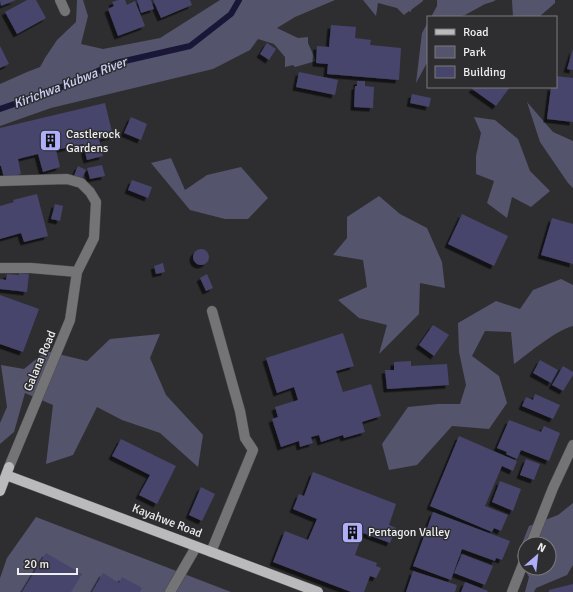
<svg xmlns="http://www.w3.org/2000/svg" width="573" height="592" font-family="Signika,sans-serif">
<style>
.green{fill:#54546d;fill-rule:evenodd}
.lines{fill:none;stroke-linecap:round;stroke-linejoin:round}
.stream{stroke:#191638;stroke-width:6}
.building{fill:#46456c;filter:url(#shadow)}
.minor-casing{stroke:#49494c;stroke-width:11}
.major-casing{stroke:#49494c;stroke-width:11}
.minor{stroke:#747476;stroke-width:10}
.major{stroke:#bababd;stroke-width:10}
.labels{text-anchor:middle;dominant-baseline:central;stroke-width:3;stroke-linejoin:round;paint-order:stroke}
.poi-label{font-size:12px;fill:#eeeeef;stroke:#2e2e31;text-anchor:start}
.street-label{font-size:12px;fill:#eeeeef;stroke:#2e2e31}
.water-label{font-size:13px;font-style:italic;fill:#d0d1fa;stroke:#2e2e31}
</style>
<defs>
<filter id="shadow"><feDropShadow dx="-3.5" dy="3.5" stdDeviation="0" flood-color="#0009"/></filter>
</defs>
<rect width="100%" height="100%" fill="#2e2e31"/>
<path class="green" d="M77,0H83L88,16L81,44L103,49L160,38L220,0H335L295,17L277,28L298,38L308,37V43L316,61L295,67L293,65L285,67V57L274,44L258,39L250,50L213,69L51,108L0,126V84L27,72L40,67L45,58L57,40L76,22Z
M363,0H423V1L411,10V12L409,11L404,15L397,8L378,3L376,16Z
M437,0H496L492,2L485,4L465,15L457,17H431L437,6Z
M512,0H555V3L539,17H513Z
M428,22V61L416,83L422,33Z
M527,102L553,132L573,141V188L568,183L540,142Z
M474,117L495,120L518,139L530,171L550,191L531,207L512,197L507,218L487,203L494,181L476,174V156L481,133Z
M171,158L185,190L207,175L241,167L268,198L248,219H225L190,210L151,163Z
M379,196L400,214L427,228L442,262L445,288L420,283L419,314L379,354L387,325L359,318L338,300L367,287L363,260L333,255L347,238V217Z
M561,279L573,285V326C555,331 530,352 514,364L511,332L485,331L472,356L499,376L507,403L489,429L452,426L417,465L389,470L382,444L408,407L438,404H460L466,385L459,352L458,323L496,301L520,309L533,290Z
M160,334L150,358L166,395L203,435L198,467L160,433L122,420L97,407L73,455L46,464L53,405L25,393L14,432L0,444V423L7,407L1,365L24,369L46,351L87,361L110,339Z
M573,503V565L567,575L536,588L534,592H525L529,577L517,556L529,526L558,515ZM525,544H549V568H525Z
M36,517L231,592H0V578L7,558Z"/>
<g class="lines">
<path class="stream" d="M0,109L55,90L116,63L190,46L231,14L239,0"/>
</g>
<path class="building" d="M0,0H16L1,6Z
M27,0H36L46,18L17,34L5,12Z
M118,0H125L127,5L135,1L145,26L118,36L108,9L114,6L112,2Z
M137,0H151L154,9L141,13Z
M153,0H190L192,5L161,18Z
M331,25L356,27L355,38L371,40L370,45L401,48L399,80L327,74L328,64L316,63L317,46L329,47Z
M267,43L276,49L269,60L260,54Z
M0,46L9,64L0,68Z
M573,49V70L567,69Z
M299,72L338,80L335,95L296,87Z
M556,76L573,78V122L547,119L551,87H556Z
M357,81H365V86L374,87L373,108L354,107L355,86H357Z
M474,87H510L496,106L472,89Z
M412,94L431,98L429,107L410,103Z
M105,103L113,136L99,139L103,156L87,160L83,144L56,150L60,167L43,172L38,154L18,159L21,174L4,178L1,166H0V128Z
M131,117L147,124L141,140L124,133Z
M102,165L105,176L90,179L87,168Z
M78,166L86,170L81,181L73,178Z
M132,180L152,187L148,198L128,190Z
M37,194L48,236L24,242L21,233L0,239V206L14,202L13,200Z
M55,204L63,206L60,221L51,219Z
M462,214L508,236L494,266L448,244Z
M552,218L573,224V264L541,255Z
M193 257a8 8 0 1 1 16 0a8 8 0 1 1-16 0Z
M163,263L165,272L156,274L154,266Z
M19,273L29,274L27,292L0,289V279L6,280L7,274L19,275Z
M207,274L213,288L206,291L200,278Z
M0,295L39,309L23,352L0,344Z
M433,325L449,335L434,356L419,345Z
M343,333L354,366L336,371L343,392L371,384L381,416L362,422L365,432L344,438L343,435L321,442L319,435L311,437L313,443L300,447L299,441L281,447L272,419L278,417L275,407L298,400L294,387L277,393L266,358Z
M540,360L558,370L551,383L533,373Z
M411,361V366L447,364L449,385L387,389L385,370H394V362Z
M563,366L573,372V375L563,391L552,385Z
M535,394L560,405L553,419L522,406L526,397L533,400Z
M509,420L541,432L544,426L560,433L549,461L521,450L517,459L506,454L507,452L497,448Z
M459,436L517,461L513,471L502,466L485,506L508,515L501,531L494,528L492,532L430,506Z
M121,439L176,466L157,504L139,495L150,475L112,456Z
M526,459L540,464L534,480L520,475Z
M313,472L396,504L389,525L396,528L390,543L363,533L355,555L377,563L376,566L381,568L376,578L370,576L364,592H351L273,562L285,531L308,540L317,519L293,509L299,494L304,496Z
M500,481L521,489L513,511L492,502Z
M201,487L215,494L202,521L189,515Z
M433,512L510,541L502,560L496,558L495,561L462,549L451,580L413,566Z
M46,553L82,574L71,592H22Z
M462,554L493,566L485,585L454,573Z
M413,571L457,585L455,592H406Z
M103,573L119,583L122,577L142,588L140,592H92Z
M465,582L488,591L487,592H461Z
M573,584V592H549V590Z"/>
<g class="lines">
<defs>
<path id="minor" d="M60,0L65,11
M0,181L67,179L81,183L90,192L96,202L94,238L77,272L70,320L9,467
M0,268H31L77,272
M531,544L553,488L573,445
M211,552L253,450L245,438L240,411L212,311
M170,592L196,547
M512,592L525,559"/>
<path id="major" d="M6,475L318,592
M0,491L9,467"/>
</defs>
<use href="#minor" class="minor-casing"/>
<use href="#major" class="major-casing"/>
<use href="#minor" class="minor"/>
<use href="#major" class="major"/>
</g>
<defs>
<symbol id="building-square" viewBox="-11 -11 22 22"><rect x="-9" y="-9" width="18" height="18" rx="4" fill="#afaefa" stroke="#2e2e31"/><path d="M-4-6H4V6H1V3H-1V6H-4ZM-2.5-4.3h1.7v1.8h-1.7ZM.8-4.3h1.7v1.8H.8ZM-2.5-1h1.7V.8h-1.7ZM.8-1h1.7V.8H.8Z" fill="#111"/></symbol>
</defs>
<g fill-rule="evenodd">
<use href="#building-square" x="38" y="128" width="25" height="25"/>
<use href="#building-square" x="340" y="520" width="25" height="25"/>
</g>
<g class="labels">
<g class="poi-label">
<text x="66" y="134">Castlerock<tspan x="66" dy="14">Gardens</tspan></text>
<text x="368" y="532">Pentagon Valley</text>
</g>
<g class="street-label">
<text transform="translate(40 361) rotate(-67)">Galana Road</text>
<text transform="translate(167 521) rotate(21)">Kayahwe Road</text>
</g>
<g class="water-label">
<text transform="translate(70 83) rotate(-21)">Kirichwa Kubwa River</text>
</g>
</g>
<rect x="427" y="16" width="130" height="72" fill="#2e2e31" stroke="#7b7b7d"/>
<rect x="435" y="29" width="20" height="6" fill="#bababd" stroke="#7b7b7d"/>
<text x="463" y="36" font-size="12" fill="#eeeeef">Road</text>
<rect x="435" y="46" width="20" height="12" fill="#54546d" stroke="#7b7b7d"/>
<text x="463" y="56" font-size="12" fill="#eeeeef">Park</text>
<rect x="435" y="66" width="20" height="12" fill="#46456c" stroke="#7b7b7d"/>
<text x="463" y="76" font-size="12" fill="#eeeeef">Building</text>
<g transform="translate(537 556) rotate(28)"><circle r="19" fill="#2e2e31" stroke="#7b7b7d"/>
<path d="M0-3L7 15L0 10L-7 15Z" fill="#afaefa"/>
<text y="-6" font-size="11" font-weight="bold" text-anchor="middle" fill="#eeeeef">N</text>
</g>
<path d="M18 568v6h59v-6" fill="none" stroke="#eeeeef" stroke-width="2"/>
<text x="24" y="568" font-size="12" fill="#eeeeef" stroke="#2e2e31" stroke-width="3" paint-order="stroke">20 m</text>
</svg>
